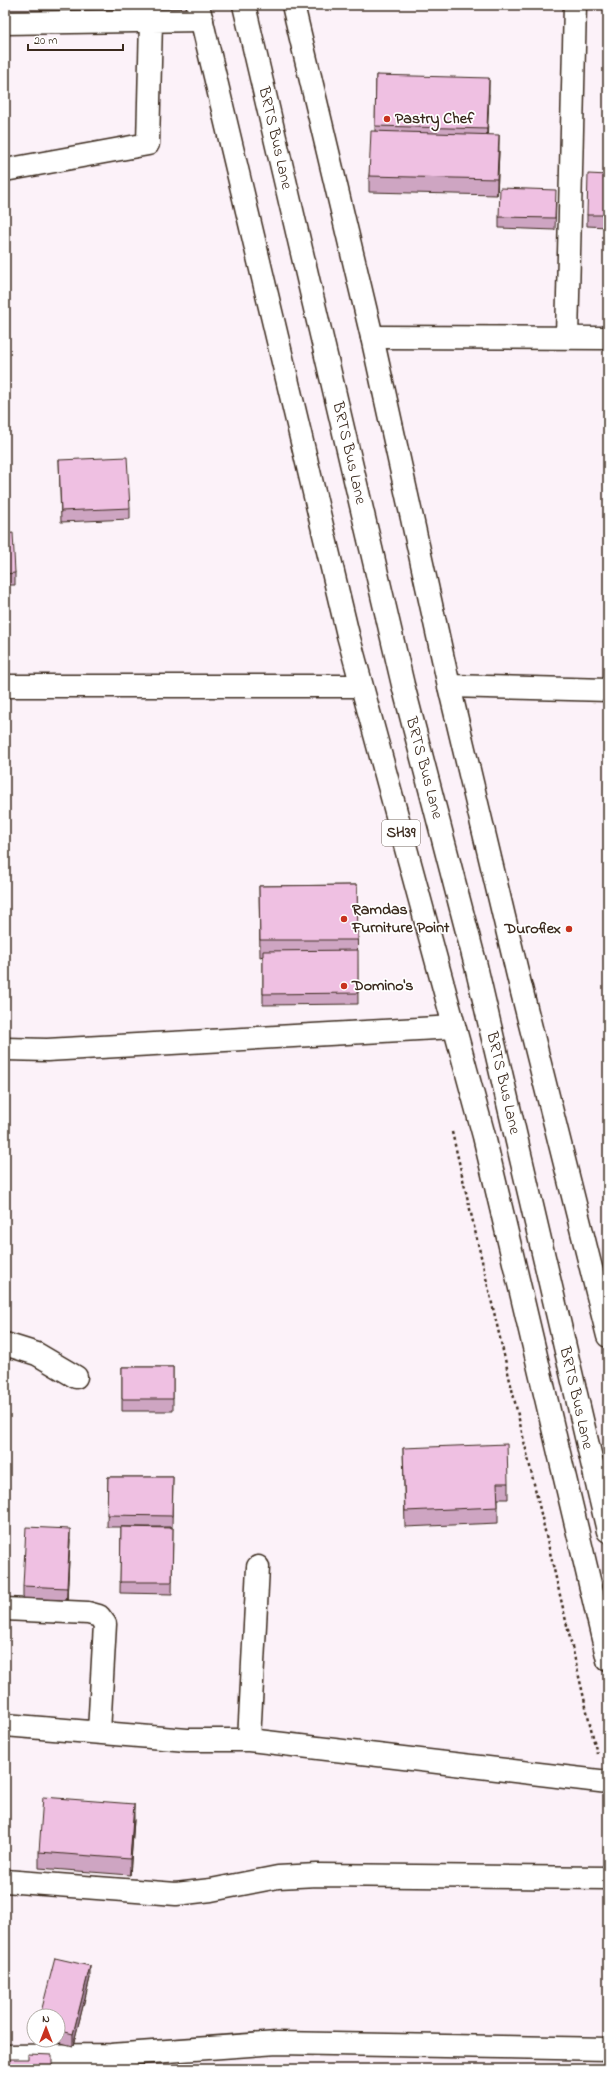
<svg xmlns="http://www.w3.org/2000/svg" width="613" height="2074" font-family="'Indie Flower',sans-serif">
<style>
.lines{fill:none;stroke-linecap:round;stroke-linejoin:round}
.minor-casing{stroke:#3b2a1e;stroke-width:25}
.major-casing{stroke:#3b2a1e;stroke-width:25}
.path{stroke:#3b2a1e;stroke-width:2.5;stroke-dasharray:3 3;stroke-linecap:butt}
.minor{stroke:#fff;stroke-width:22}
.major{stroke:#fff;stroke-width:22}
.wall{fill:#cea5c2;stroke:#3b2a1e}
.shaded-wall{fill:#a7869e;stroke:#3b2a1e}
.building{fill:#efc0e2;stroke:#3b2a1e}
.poi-dot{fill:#c8321e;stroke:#fff;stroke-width:1.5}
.labels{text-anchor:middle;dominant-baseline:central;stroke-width:3.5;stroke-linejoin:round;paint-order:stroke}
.shield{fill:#fff;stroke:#766a62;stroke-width:1}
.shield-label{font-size:15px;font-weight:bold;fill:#3b2a1e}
.poi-label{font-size:16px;font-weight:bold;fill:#3b2a1e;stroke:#fff;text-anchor:start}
.street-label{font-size:16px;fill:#3b2a1e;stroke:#fff}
</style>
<rect width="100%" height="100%" fill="#fcf2f9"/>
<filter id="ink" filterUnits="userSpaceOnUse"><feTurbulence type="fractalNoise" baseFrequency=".025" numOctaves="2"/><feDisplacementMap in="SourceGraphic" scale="8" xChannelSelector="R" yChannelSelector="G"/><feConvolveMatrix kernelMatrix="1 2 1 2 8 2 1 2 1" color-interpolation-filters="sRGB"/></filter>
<g filter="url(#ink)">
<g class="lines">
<defs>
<path id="minor" d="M5,23L202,20
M5,170L148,144L151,21
M372,337L608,338
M567,337L575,5
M5,686H361
M449,686L608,690
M5,1049L47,1050L454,1027
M5,1344L37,1354L76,1377
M5,1609L88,1613L99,1616L105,1624L99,1732
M5,1725L187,1740H249L608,1782
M249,1740L258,1567
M5,1881L176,1894L211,1890L278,1877L317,1875L608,1878
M5,2056L111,2055L277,2043L608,2049"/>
<path id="major" d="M198,5L348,635L484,1136L608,1660
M244,5L403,685L476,966L608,1531
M293,5L372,337L449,686L520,984L608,1336"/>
</defs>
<use href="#minor" class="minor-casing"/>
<use href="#major" class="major-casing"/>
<path class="path" d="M452,1132L597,1754"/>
<use href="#minor" class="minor"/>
<use href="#major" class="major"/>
</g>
<path class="wall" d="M376,75L489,94L487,134L499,151L497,195L369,192V176L375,131Z
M608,175V227L587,226V215Z
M556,202L555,230L499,228V217Z
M5,380L7,404V415H5Z
M59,460L130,508V519L61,522Z
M5,534L15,573V585H5Z
M357,885L358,1004L263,1005V956L260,957L259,886Z
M122,1367H173V1411H122Z
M403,1448L508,1483V1499H498V1523L405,1527Z
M108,1477H173L172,1527H107Z
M121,1527L173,1528L172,1594L120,1593Z
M70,1540L67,1600L23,1598V1586Z
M134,1820L130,1875L39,1868V1852Z
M90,1978L73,2046L50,2040H58V2016Z"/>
<path class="shaded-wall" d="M489,78V94L487,145V129Z
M499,135V151L497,195V179Z
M70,1529V1540L67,1600V1588Z
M134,1804V1820L130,1875V1859Z
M90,1966V1978L73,2046V2034Z"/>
<path class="building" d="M376,75L489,78L487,129L375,126Z
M371,131L499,135L497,179L369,176Z
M588,174L608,175V215H587Z
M500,188L556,190L555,218L499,217Z
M5,380L7,404H5Z
M127,457L130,508L61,511L59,460Z
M13,533L15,573L5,574V534Z
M357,885L358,940H260L259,886Z
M358,950V993L263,994V951Z
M122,1367H173V1399H122Z
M507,1444L508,1483H497L498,1507L405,1511L403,1448Z
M108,1477H173L172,1516L107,1515Z
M26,1527L70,1529L67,1588L23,1586Z
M121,1527L173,1528L172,1582H120Z
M43,1797L134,1804L130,1859L39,1852Z
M55,1958L90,1966L73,2034L58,2030V2016H40Z
M28,2054L52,2055V2069H9L10,2059H28Z"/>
</g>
<g class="poi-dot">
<circle cx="387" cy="119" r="4"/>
<circle cx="344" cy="919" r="4"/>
<circle cx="569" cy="929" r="4"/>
<circle cx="344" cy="986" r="4"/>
</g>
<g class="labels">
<rect class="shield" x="382" y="820" width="38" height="26" rx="3"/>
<g class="shield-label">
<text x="401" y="833">SH39</text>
</g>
<g class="poi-label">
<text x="395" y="119">Pastry Chef</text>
<text x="352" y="910">Ramdas<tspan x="352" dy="18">Furniture Point</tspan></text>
<text x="561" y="929" text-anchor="end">Duroflex</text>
<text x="352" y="986">Domino's</text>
</g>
<g class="street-label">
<text transform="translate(275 138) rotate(77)">BRTS Bus Lane</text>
<text transform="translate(349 453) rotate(77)">BRTS Bus Lane</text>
<text transform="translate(424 768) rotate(75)">BRTS Bus Lane</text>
<text transform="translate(503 1083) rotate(77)">BRTS Bus Lane</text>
<text transform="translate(576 1398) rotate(77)">BRTS Bus Lane</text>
</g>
</g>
<rect width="613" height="2074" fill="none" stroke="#fff" stroke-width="20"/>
<rect x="10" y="10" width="593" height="2054" fill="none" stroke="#3b2a1e" stroke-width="1.5" filter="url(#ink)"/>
<g transform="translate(46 2028)"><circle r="19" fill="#ffffff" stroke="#b1aaa5"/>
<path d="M0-3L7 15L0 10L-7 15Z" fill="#c8321e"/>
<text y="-6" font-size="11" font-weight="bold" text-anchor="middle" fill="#3b2a1e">N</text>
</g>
<path d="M28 44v6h95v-6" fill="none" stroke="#3b2a1e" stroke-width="2"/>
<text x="34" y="44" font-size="12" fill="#3b2a1e" stroke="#ffffff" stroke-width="3" paint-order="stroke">20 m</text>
</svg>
